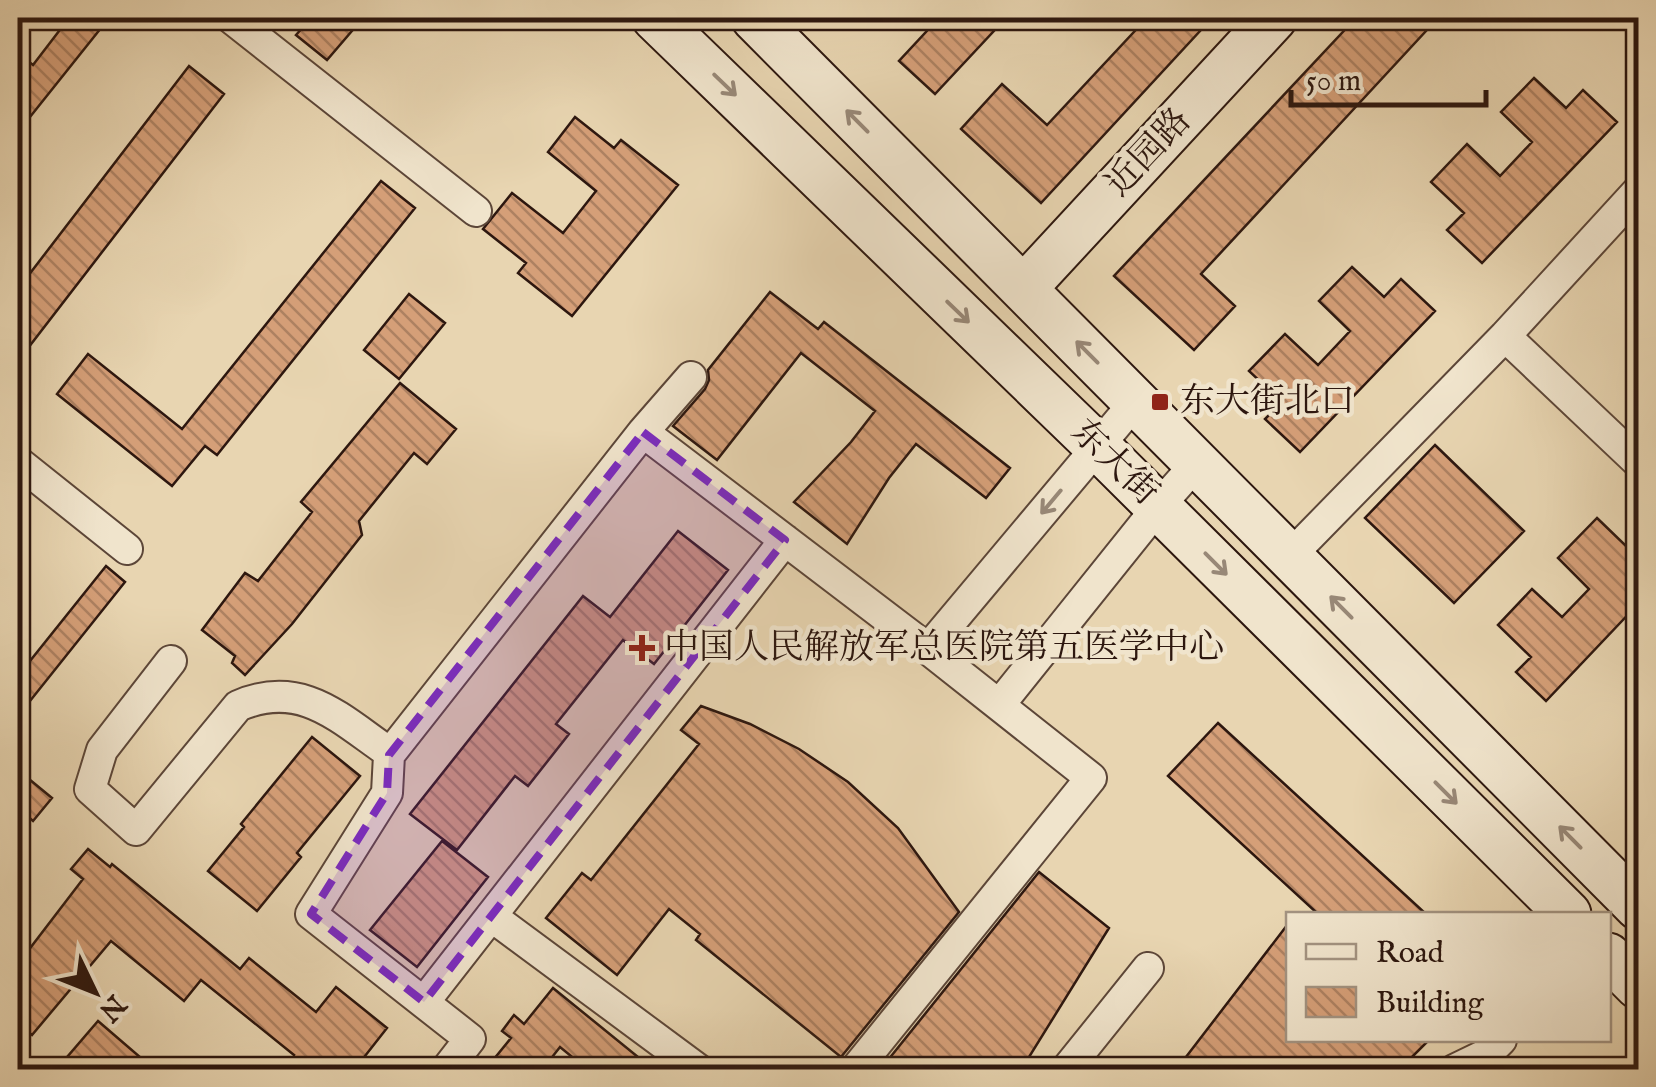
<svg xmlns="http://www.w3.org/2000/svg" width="1656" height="1087" font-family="'IM FELL English','Noto Serif SC',serif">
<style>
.building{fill:url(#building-back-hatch);stroke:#2d170f;stroke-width:2.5}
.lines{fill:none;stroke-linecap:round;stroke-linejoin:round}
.street-casing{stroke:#5c4638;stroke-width:34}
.secondary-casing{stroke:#2d170f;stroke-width:49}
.street{stroke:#f0e4cc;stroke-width:30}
.secondary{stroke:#f0e4cc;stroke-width:45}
.oneway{stroke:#988877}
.marked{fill:#7b2cbf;fill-opacity:0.2;stroke:#7b2cbf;stroke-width:8;stroke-dasharray:20 12;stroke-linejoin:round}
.poi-dot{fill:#8f2418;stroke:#f0e4cc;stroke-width:4}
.labels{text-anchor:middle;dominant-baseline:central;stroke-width:9;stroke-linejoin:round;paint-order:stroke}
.street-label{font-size:35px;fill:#2d170f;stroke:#f0e4cc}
.poi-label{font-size:35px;fill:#2d170f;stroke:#f0e4cc;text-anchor:start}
</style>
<defs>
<pattern id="building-back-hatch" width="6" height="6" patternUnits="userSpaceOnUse" patternTransform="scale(2.5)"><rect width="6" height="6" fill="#d59f78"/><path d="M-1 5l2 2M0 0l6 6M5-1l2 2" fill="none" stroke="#ad8161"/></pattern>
</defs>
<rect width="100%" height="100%" fill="#e8d5b1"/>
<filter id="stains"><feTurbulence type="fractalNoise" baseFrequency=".002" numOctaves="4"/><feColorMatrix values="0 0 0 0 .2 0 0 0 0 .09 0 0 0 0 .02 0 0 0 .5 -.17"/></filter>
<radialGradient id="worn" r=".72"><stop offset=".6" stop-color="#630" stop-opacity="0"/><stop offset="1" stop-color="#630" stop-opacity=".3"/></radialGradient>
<path class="building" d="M69,18H109L18,132V53L33,65Z
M311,18H363L327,60L296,35Z
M939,18H1006L935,94L899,61Z
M1147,18H1212L1041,203L961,129L1002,84L1047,125Z
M1356,18H1438L1201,274L1235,306L1194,350L1114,276Z
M189,66L224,94L18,361V289Z
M1534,78L1566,108L1583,90L1617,122L1482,263L1447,230L1464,213L1431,182L1467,144L1500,176L1532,142L1501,112Z
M575,117L614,148L621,140L678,185L572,316L518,273L526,263L483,229L512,193L563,233L596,191L548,152Z
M381,181L415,208L217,455L205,446L172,486L57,394L88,354L182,429Z
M1352,267L1384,297L1401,279L1435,311L1300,452L1265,419L1282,402L1249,371L1285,334L1318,365L1350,331L1319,301Z
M770,292L818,329L824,322L1010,468L986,498L916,444L889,478L847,544L794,502L851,442L875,411L801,353L717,460L673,426L705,389L709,380L708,370Z
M409,294L445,323L399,379L364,350Z
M400,383L456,429L427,464L414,453L359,521L362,535L292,624L245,675L232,663L235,656L202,630L245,573L258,581L312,512L301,502Z
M1435,445L1524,531L1454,603L1365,518Z
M1597,518L1627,547L1638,535V604L1546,701L1516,672L1531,657L1498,625L1532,589L1562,617L1589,589L1558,558Z
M678,531L728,570L654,664L623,640L556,724L569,734L528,786L515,776L457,850L410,814L583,596L610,617Z
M106,566L125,582L18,716V676Z
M701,706L750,724L799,749L848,782L898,828L959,912L841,1057L696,940L700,934L669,909L617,975L546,918L582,873L591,880L699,744L681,730Z
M1218,723L1426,914H1318L1168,776Z
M312,737L360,776L297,853L301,857L257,911L208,871L244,827L241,824Z
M18,770L52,798L33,821L18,808Z
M442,841L488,877L417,967L370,930Z
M88,849L110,867L112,864L240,969L249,958L316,1012L336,987L387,1028L354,1070H282L294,1055L201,980L184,1001L111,941L32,1035L18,1024V964L83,879L71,869Z
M1039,872L1109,928L1021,1070H880Z
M1288,924V1040H1429L1399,1070H1176Z
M553,988L654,1070H588L560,1047L542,1070H485L511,1038L502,1031L514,1015L524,1024Z
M98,1021L155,1070H83L68,1056Z"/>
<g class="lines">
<defs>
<path id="street" d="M231,18L476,211
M1505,336L1638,462
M643,432L928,649L1091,778L855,1070
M18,462L127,549
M1290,556L1505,336L1638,191
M928,649L1136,401
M171,661L102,750L90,789L136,830L238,706C302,678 340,719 390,753
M1000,704L1158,507L1197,463
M491,916L699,1070
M424,1002L785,540
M446,1070L470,1039L311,914L387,793L389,755L643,432L691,377
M1066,1070L1148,968
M1454,1070L1487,1054L1501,1040"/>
<path id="secondary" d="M655,18L1097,446L1568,914
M754,18L1638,907
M1024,288L1274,18
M1608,956L1638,986"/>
</defs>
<use href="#street" class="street-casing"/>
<use href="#secondary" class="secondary-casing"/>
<use href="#street" class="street"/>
<use href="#secondary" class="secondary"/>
</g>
<defs><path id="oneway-shaft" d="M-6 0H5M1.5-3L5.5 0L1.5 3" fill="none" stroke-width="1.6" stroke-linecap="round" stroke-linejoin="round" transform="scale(2.5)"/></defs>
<g class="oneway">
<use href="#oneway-shaft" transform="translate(725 85) rotate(44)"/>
<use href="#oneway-shaft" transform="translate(857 121) rotate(-135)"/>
<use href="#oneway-shaft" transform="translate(958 312) rotate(44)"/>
<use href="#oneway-shaft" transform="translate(1087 352) rotate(-135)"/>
<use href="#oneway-shaft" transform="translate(1051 502) rotate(130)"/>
<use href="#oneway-shaft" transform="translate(1216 564) rotate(45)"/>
<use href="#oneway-shaft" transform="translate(1341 607) rotate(-135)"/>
<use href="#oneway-shaft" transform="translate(1446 793) rotate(45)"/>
<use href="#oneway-shaft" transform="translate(1570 837) rotate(-135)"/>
</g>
<path class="marked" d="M643,432L785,540L424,1002L311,914L387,793L389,755Z"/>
<g class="poi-dot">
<rect x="1150" y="392" width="20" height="20" rx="5"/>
<path d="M637 633h10v10h10v10h-10v10h-10v-10h-10v-10h10z"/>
</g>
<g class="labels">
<g class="street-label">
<text transform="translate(1149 153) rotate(-47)">近园路</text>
<text transform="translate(1114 463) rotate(44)">东大街</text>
</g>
<g class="poi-label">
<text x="1180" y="402">东大街北口</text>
<text x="664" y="648">中国人民解放军总医院第五医学中心</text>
</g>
</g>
<rect width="1656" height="1087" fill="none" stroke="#e8d5b1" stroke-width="60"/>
<rect x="20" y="20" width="1616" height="1047" fill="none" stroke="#2d170f" stroke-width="5"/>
<rect x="30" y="30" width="1596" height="1027" fill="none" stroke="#2d170f" stroke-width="2.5"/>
<rect x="1286" y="912" width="325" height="130" fill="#f0e4cc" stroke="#a29280" stroke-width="2.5"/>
<rect x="1306" y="944" width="50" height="15" fill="#f0e4cc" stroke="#a29280" stroke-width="2.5"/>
<text x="1376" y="962" font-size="30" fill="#2d170f">Road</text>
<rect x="1306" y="987" width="50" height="30" fill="url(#building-back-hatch)" stroke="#a29280" stroke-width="2.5"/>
<text x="1376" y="1012" font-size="30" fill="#2d170f">Building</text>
<g transform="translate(95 992) rotate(133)" stroke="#f0e4cc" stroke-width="8" paint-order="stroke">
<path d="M0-8L18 38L0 25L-18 38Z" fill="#2d170f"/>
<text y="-15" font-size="28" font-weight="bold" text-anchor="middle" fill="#2d170f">N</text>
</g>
<path d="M1291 90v15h195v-15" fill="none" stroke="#2d170f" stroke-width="5"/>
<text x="1306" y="90" font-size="30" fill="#2d170f" stroke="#f0e4cc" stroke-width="8" paint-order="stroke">50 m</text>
<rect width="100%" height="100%" filter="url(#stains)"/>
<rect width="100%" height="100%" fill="url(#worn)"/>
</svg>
